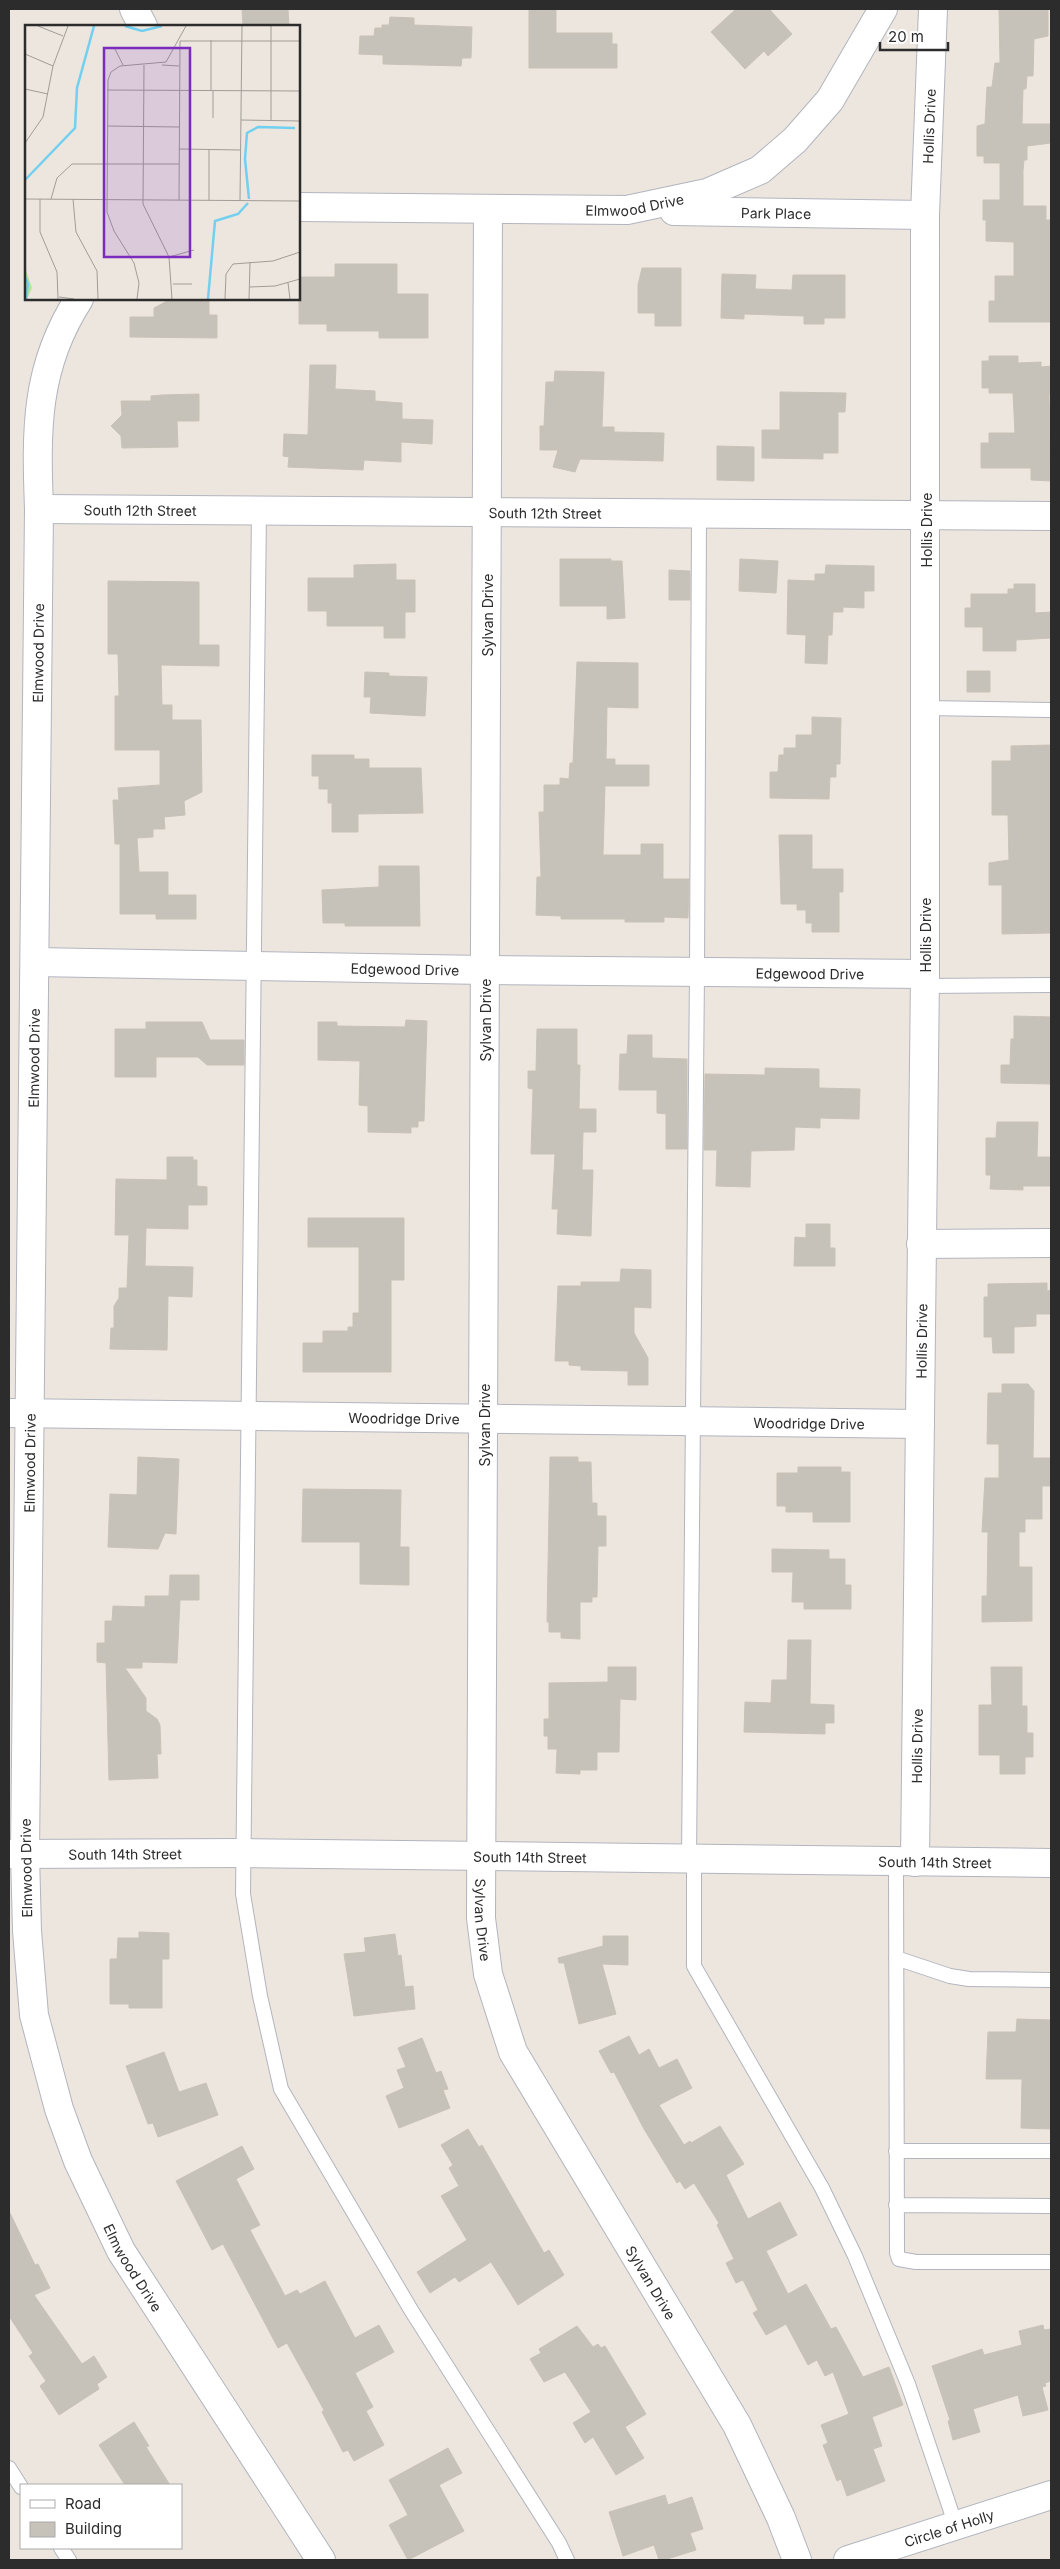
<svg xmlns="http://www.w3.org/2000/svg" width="1060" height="2569" font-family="Inter,sans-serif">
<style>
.building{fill:#c6c1b9;stroke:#c9c2b7}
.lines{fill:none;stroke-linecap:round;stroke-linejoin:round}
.lane-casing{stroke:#b2b5bf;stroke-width:16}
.street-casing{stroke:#b2b5bf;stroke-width:30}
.secondary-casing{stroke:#b2b5bf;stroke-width:30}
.lane{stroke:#fff;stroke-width:14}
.street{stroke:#fff;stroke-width:28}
.secondary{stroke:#fff;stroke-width:28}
.labels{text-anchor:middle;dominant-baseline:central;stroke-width:4;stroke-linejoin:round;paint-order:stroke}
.street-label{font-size:14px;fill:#2c2c2c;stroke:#fff}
.inset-river{fill:none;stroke:#71d0f0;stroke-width:2.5}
.inset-road{fill:none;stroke:#a09c97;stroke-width:1}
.view{fill:#7b2cbf;fill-opacity:0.15;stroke:#7b2cbf;stroke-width:2.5}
.inset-edge{fill:none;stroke:#2c2c2c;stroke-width:2.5}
</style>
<rect width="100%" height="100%" fill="#ede6de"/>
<path class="building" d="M242,9H288L289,26H243Z
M529,9H556V33H612V44H617V68H529Z
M736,9H769L792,34L768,56L764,51L745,69L711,32Z
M999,9H1048V36L1034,39L1033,76H1027L1026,89H1023L1022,124H1051V143L1027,146V160H1024L1023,171V206H1046V220H1051V322H989V301H995V276H1014V242L986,241V220H983V200H1000V163H984V156H977V126L985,124L987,87H992L995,63H1000Z
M390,17L414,18V25L472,27L471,58H462L461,66L383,64V55L359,54L360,36H374L375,28H382V25H389Z
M335,264H397V294H428V338H379V331H327V324H299V277H335Z
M642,268H681V326H655V313H638V285Z
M722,274L756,275L755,289L792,290L793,275H845V318H824V324H804V316L744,314V319L721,318Z
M171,299H209V315H217V338L130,337V317H154V308Z
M989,356H1018V363L1041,362V367L1051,366V394H1049L1051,481L1031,480V468H981V443H989V433H1015L1013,393H989V388H982V361H989Z
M310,365H336L335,389L375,391V401L402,403V419L433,420L432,444L401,442V462L364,460L363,470L288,467L289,457L283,456L284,434L308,435Z
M555,371L604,372L602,427H614V432L664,433L663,461L580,459L575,472L553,467L558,450H540V426H544L546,382H554Z
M780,392L846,393L845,412H838V453H823V459L762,458V430H780Z
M199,394V421H177L178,447L122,448L121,436L111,426L122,415L121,401H151V396L162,395Z
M717,446L754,447V481L717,480Z
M560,559H611V561H622L625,618L607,619V606H560Z
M740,559L778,561L776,593L739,591Z
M396,564V580H415V612H405V638H384V626H327V611H308V578H354V565Z
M826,565L874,566V591H864V608L843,607V612H833L832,635H828L827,664L805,663L806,635L787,634L788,580L815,581V574H825Z
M669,570L690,571V600H669Z
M108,581L199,582V645H219V666L161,665L162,705H172V720H201L202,792L184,801L185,815L164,817L165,829H153V837L137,838L139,872H168V895H196V919H156V914H120V844H115L113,800H119L118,788L160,785V750H115V696H119L118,654H108Z
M1014,584H1035V613L1051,612V638L1016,640V651H983V627H965V608H971V594H1008V589H1014Z
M577,662L638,663V708L607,707L606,759H615V765H649V786H605L603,855H641V844H663V879H689L688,918L664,917V922H625V919H561V916L536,915L537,877H541L539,812H544V785H560V778L569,779L570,763H573Z
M967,671H990V692H967Z
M365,672L389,673V676L427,677L425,716L370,713L371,697H364Z
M812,717L841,718L840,764H836V777H830L829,799L770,798V772H778L779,755H784V748H796V735H812Z
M1051,745V933L1002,934V885H989V863L1009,860L1008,815H992V761H1011V746Z
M312,755H354V759H369V768H421L423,813L358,814V832H332V803H328V789H319V776H312Z
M779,835H812V869H843V892H839V932H812V923H806V910H797V904H781Z
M379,866H419L420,926H345V923H323L322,890L379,887Z
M1014,1016L1051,1017V1084L1001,1083V1065H1010L1011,1039H1014Z
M406,1020L427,1021L424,1121H418V1127H411V1133L368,1132V1106L359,1105L360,1061L318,1060V1022H337V1026L405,1027Z
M146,1022H202L210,1040H244V1065H207L198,1057H156V1077H115V1029H146Z
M537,1029H577V1065H580L579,1109H596V1132H583L582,1170H593L591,1236L557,1234L558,1209H552L555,1154H531L533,1089L528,1088V1071H536Z
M628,1035H652V1058L687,1059V1149H666V1114L657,1113V1090H619L620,1054H627Z
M765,1068L819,1069V1088L860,1089L859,1119L820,1118V1128L795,1127L794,1150L751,1151L750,1187L716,1186L717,1150H704L705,1074L765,1075Z
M997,1122H1038L1037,1157H1051V1186H1023V1190L990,1189L991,1175H986V1138H996Z
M167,1157H193V1160H197V1186L207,1187V1205H188V1229L146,1228L145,1266L193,1267L192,1297L168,1296L167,1350L110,1349L111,1328H114V1306L119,1298V1288H127L129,1235H115L116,1179L167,1180Z
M308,1218H404V1280H391V1372H303V1343H323V1331H348V1327H353V1313H359V1247H308Z
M806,1224H830V1248H835V1266H794L795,1237L806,1238Z
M621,1269L651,1270V1308L634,1307V1333L648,1358V1385H628V1371L581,1370V1366L569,1365V1361H555L558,1286H581V1282H620Z
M1047,1283V1291L1051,1290V1314H1036V1326L1014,1327V1353H993L992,1337H984V1297H988V1284Z
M1002,1384H1028L1034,1391L1033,1458H1051V1486H1042V1519H1025V1532H1019V1567H1032V1621L982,1622V1596H987L988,1532H982L985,1478H999V1444H987L988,1393H1002Z
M138,1457L179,1459L176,1534L165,1533L158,1549L108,1547L110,1494L137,1495Z
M550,1457H578V1462H591L592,1503H597V1516H606V1546H598L597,1597H592V1602H580V1639L561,1638V1632H549V1622H547Z
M798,1467H841V1472H850V1522H813V1512H786V1506H777V1473H798Z
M303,1489L401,1490L400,1547H409V1585L360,1584V1542H302Z
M772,1549L829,1550V1559H845V1585H851V1609H804V1602H792L793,1572H772Z
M170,1575H199V1600H180L177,1663L142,1662V1668H125L146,1698V1711L157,1719L160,1725L161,1754H157L158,1778L109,1780L106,1663L97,1662V1643H105V1621H112L113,1606L145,1607V1596H169Z
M788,1640H811L810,1704L834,1705V1723H825V1734L744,1732L745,1702L771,1703L772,1680H787Z
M608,1667H636V1700L620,1699L619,1752H597V1770H580V1774L556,1773L557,1749H548V1736H544V1719H549V1683L608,1682Z
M991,1667H1022V1706H1027V1733H1033V1757H1025V1774H1000V1755H979V1705H992Z
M139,1932L169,1933V1959H162V2008H129V2004H110V1959H117L118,1938H139Z
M395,1934L398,1956L401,1955L405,1987L413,1986L415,2009L354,2016L344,1954L366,1952L364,1938Z
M603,1936H628V1965L602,1964L616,2014L579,2024L564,1963H559L558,1958L603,1946Z
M1017,2019L1051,2020V2129L1021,2128L1022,2079H986L988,2032H1016Z
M629,2036L639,2055L649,2049L659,2068L677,2059L692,2088L659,2105L684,2145L690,2141L691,2143L720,2126L744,2164L726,2175L748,2219L780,2202L797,2235L766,2251L788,2294L806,2284L831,2329L836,2327L863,2377L889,2367L903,2405L872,2417L882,2446L873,2449L885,2481L847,2496L841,2479L837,2481L823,2445L828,2443L821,2425L849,2414L833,2372L825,2376L817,2360L808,2365L786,2324L766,2335L753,2313L758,2310L743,2280L736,2283L726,2263L734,2259L717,2225L719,2223L694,2183L685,2189L680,2181L677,2183L644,2129L614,2072L611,2073L599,2051Z
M422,2038L436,2073L441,2071L448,2089L443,2090L450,2108L399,2128L386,2096L404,2088L397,2070L406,2067L398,2048Z
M164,2052L179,2092L206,2083L218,2115L158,2137L153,2123L148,2124L126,2066Z
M468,2129L479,2147L482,2145L544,2253L549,2250L564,2275L518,2305L491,2262L459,2282L455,2277L430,2293L417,2272L467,2240L441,2196L459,2186L449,2168L453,2165L441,2145Z
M242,2146L254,2169L236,2179L260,2225L250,2230L285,2296L297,2290L300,2294L325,2281L355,2338L379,2325L394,2352L355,2373L373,2407L366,2411L384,2445L354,2461L348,2450L343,2452L322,2412L324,2410L287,2343L278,2348L223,2244L212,2250L176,2181Z
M9,2211L35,2265L38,2264L50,2288L34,2295L82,2364L94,2356L107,2377L97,2384L99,2389L59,2415L40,2386L46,2381L29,2356L33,2353L9,2316Z
M1043,2325L1044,2330L1051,2329V2381L1045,2383L1046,2386L1042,2387L1048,2410L1023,2416L1018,2395L973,2409L980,2432L953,2440L948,2421L950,2420L932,2366L982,2349L984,2355L1022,2345L1019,2331Z
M577,2326L593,2347L598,2344L601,2348L605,2346L646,2414L625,2427L644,2458L616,2475L593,2437L585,2443L573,2423L591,2412L565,2372L544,2382L530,2359L541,2353L539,2349Z
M134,2422L149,2446L146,2447L170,2485H125L99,2445Z
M448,2448L462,2473L439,2485L464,2531L408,2560L389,2525L408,2515L389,2480Z
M665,2495L668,2505L692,2497L703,2529L690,2533L696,2550L664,2560H659L654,2545L623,2556L609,2512Z"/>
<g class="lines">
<defs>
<path id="lane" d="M259,511L243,1894L260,1996L281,2089L411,2310L559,2543L567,2560
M926,708L1051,710
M925,986L1051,985
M689,1860L697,972L699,514
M694,1860V1966L822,2188L855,2256L908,2384L956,2526
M896,1862L897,2253L899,2259L916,2262H1051
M896,1958L950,1976L969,1979L1051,1980
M896,2151H1051
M896,2205L1051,2206
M9,2468L21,2487
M61,2548L69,2560"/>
<g id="street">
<path d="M134,9L143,26"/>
<path id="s1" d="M299,207L627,210L707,193L760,170L795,140L830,100L883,9"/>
<path id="s2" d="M488,210L481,1918L488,1974L513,2052L737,2425L781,2518L797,2560"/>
<path id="s3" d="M674,211L925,215"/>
<path id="s4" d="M39,509L1051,516"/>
<path id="s5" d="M35,962L485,970L925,974"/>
<path d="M921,1244L1051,1243"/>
<path id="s6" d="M9,1413L920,1424"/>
<path id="s7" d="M25,1854L39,509C36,430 35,367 79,299"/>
<path id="s8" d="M915,1862L925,974V215L933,9"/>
<path id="s9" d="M848,2560L1051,2495"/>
</g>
<g id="secondary">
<path id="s10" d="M9,1854L243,1853L1051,1863"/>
<path id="s11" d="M25,1854L27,1931L34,2015L59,2109L78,2161L121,2251L321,2560"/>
</g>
</defs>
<use href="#lane" class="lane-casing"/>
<use href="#street" class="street-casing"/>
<use href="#secondary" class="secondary-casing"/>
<use href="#lane" class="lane"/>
<use href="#street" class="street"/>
<use href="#secondary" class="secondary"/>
</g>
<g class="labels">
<g class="street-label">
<text stroke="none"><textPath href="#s8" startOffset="1736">Hollis Drive</textPath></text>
<text stroke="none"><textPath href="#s1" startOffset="336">Elmwood Drive</textPath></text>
<text stroke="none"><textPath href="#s3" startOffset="102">Park Place</textPath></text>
<text stroke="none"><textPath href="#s4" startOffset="101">South 12th Street</textPath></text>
<text stroke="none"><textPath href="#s4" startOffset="506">South 12th Street</textPath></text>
<text transform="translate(926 530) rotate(-90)">Hollis Drive</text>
<text transform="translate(487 615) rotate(-90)">Sylvan Drive</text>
<text stroke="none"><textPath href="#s7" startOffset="1201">Elmwood Drive</textPath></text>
<text transform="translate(925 935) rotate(-90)">Hollis Drive</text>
<text stroke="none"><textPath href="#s5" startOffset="370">Edgewood Drive</textPath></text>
<text stroke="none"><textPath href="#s5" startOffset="775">Edgewood Drive</textPath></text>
<text transform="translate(485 1020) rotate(-90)">Sylvan Drive</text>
<text stroke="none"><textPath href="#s7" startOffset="796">Elmwood Drive</textPath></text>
<text stroke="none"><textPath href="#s8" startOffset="521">Hollis Drive</textPath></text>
<text stroke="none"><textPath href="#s6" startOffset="395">Woodridge Drive</textPath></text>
<text stroke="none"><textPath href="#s6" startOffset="800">Woodridge Drive</textPath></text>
<text transform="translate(484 1425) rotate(-90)">Sylvan Drive</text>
<text stroke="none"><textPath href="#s7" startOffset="391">Elmwood Drive</textPath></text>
<text stroke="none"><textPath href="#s8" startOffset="116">Hollis Drive</textPath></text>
<text stroke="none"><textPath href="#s10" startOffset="116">South 14th Street</textPath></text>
<text stroke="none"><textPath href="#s10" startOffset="521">South 14th Street</textPath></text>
<text stroke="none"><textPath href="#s10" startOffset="926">South 14th Street</textPath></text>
<text transform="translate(26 1868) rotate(-91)">Elmwood Drive</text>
<text stroke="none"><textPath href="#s2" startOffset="1710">Sylvan Drive</textPath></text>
<text stroke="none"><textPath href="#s11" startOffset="434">Elmwood Drive</textPath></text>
<text stroke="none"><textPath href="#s2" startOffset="2115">Sylvan Drive</textPath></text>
<text stroke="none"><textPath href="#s9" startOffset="106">Circle of Holly</textPath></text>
</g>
</g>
<g transform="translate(25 25)">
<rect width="275" height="275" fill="#ede6de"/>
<path d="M0,242L7,263L2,274H0Z" fill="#b5e49a"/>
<path class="inset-river" d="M100,1L117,6L137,1M0,155L50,103L52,63L69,1M224,174L220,134L222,108L233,102L270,103M0,252L3,259L1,274M183,274L190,196L213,189L223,178"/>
<path class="inset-road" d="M13,1L38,11M90,24L98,40M0,29L28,41M119,40L118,179L144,232L147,274M137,40L154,41M0,64L23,69M82,65L275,66M186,65V15M188,93V65M216,95L275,96M246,95V1M82,101L154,102M275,107V200M0,118L18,92L28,41L43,1M154,124L216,125M0,174L275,176M15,174V207L32,247L33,274M26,174L32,153L47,139H154M48,174L51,207L72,246L73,274M154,175L155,16H275M184,175V124M215,175L217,1M144,232L169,225M263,258L265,274M148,259H167M225,262L250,261L275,254M34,272L49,274M112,274L114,258L109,238L89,206L82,187L83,55L86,47L95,41L141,37L161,1M200,274L201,249L208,239L248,236L275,227M224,274L225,237"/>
<path class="view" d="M79,23H165V232H79Z"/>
<rect width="275" height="275" class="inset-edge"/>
</g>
<rect width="1060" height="2569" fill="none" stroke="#2c2c2c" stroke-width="20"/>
<rect x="20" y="2484" width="162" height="65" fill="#ffffff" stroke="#ababab"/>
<rect x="30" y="2500" width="25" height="8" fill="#ffffff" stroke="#ababab"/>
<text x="65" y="2509" font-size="15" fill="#2c2c2c">Road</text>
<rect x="30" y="2522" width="25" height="15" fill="#c6c1b9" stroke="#ababab"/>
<text x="65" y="2534" font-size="15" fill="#2c2c2c">Building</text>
<path d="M880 42v8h68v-8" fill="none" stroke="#2c2c2c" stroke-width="2.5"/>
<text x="888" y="42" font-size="15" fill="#2c2c2c" stroke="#ffffff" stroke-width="4" paint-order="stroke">20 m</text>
</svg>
